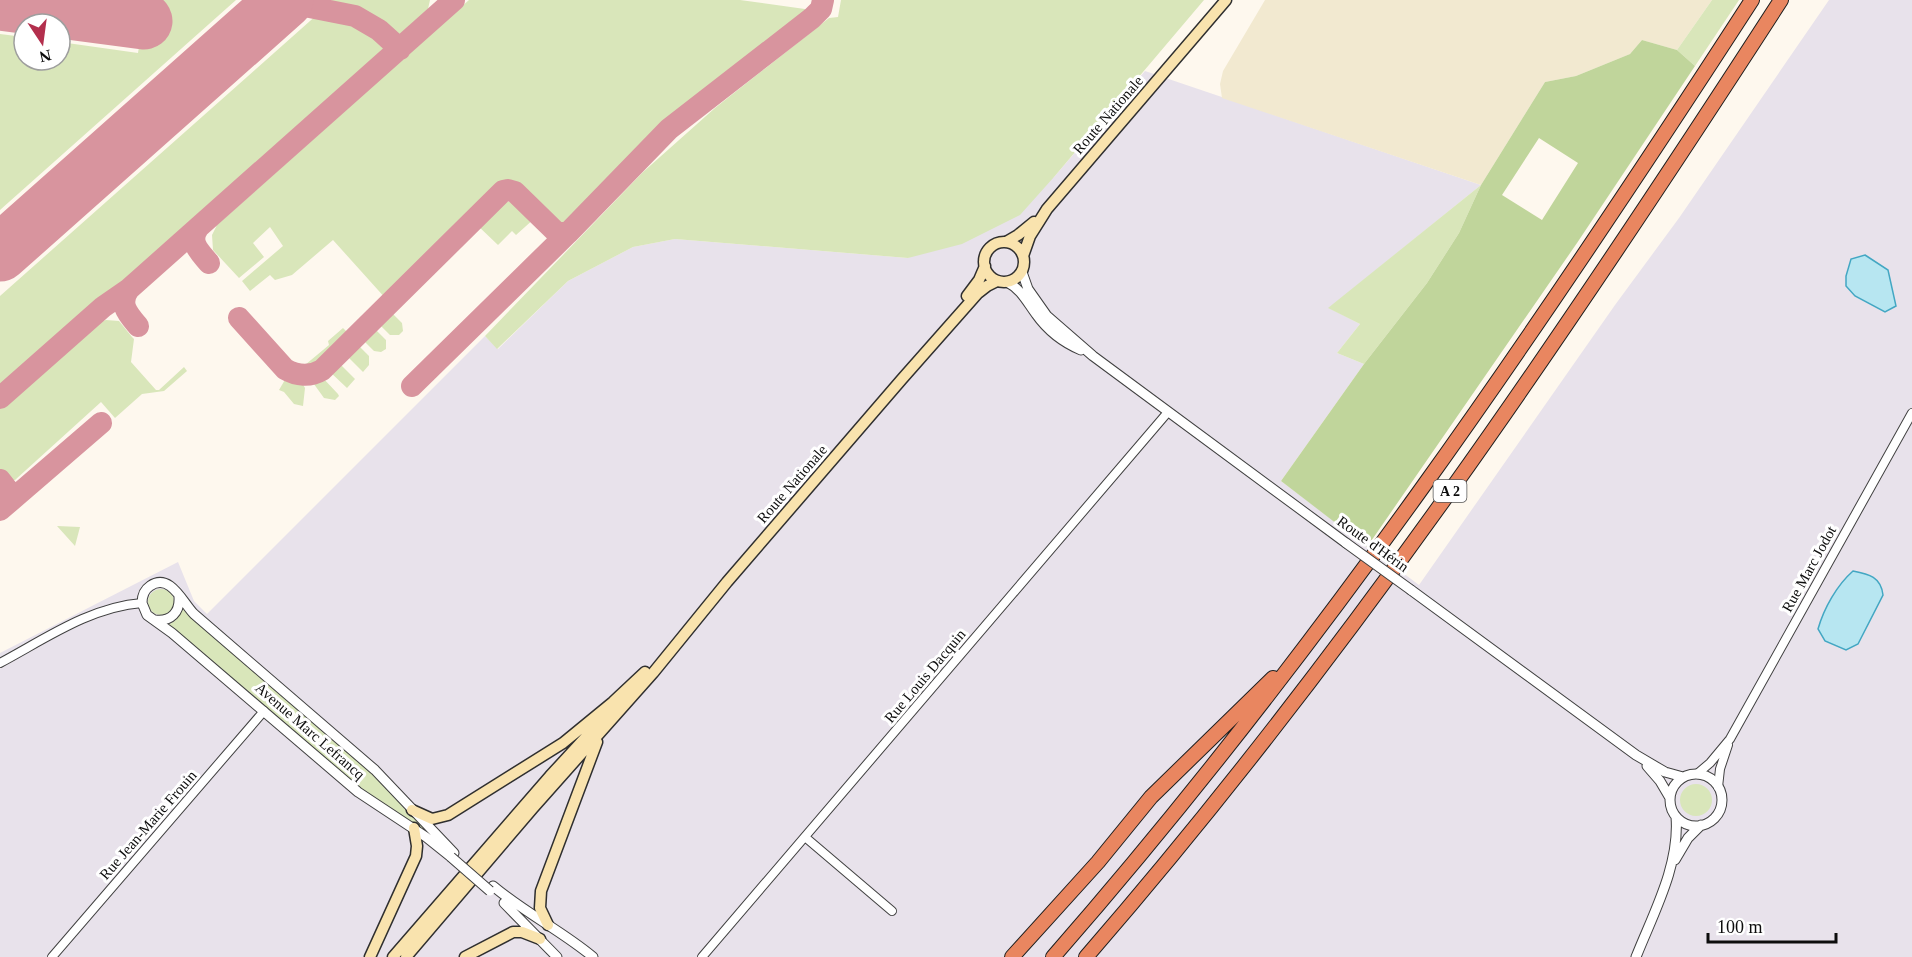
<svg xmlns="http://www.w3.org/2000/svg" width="1912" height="957" font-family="'Times New Roman',serif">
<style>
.industrial{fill:#e8e2eb}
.farmland{fill:#f2e9d0}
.green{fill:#d9e6ba}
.forest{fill:#c0d59b;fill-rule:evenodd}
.water{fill:#b7e6f1;stroke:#43a7c3;stroke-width:1.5}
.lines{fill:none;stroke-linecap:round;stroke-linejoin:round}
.taxiway{stroke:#d8949e;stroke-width:22}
.runway{stroke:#d8949e;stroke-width:57}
.minor-casing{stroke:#404040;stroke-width:10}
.tertiary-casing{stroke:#404040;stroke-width:11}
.secondary-casing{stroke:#2f2f2f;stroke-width:13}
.motorway-casing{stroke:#1e1e1e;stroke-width:16}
.minor{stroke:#fff;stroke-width:8}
.tertiary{stroke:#fff;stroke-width:9}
.secondary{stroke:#f9e3ae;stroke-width:10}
.motorway{stroke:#e98660;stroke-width:14}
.tertiary-bridge-casing{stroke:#404040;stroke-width:11;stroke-linecap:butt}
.tertiary-bridge{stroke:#fff;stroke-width:9}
.labels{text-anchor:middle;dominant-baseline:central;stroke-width:6;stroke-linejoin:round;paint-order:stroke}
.shield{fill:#fff;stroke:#565656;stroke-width:1.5}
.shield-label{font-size:14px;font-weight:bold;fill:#0d0d0d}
.street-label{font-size:15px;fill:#0d0d0d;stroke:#fff}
</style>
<rect width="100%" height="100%" fill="#fef8ee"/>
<path class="industrial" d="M1829,0H1912V957H0V653L178,562L194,601L207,614L485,336L498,349L568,281L633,247L675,239L908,258L1054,177L1145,71L1481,185L1329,308L1360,324L1337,353L1364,364L1281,481L1419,585L1615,305L1679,218Z"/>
<path class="farmland" d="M1265,0H1712L1677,50L1642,40L1630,54L1576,76L1545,82L1481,185L1222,98L1220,84L1223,71Z"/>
<path class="green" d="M146,0H236L0,210V34L24,37V60H60V42L138,53Z
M332,0H430L428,9L399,35L395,36L362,12L328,3Z
M469,0H740L812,10L666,126L568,225L559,227L554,225L517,188L504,186L387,300L333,240L292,275L275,280L270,275L250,291L242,281L283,246L270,227L253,243L264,257L239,278L213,250L212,235L217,225Z
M841,0H1204L1054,177L1020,215L962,244L908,258L675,239L633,247L568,281L497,349L485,336L642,173L715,108L829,18L838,17Z
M1712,0H1739L1695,66L1677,50Z
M319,13L359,23L388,45L0,390V296Z
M1481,185L1459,233L1427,283L1364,364L1337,353L1360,324L1328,308Z
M518,201L535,218L516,235L512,231L498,245L476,224L498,203Z
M392,313L402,323L403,331L399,335H390L377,322L385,314Z
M106,320L119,321L132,337L134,339L131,362L156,390H159L184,367L187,371L164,391L142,394L115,418L101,402L15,480H9L0,471V406L92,324Z
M372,326L386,340V349L381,352L374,351L361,338Z
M343,328L351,336C335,352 324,371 299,370L329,345L328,341Z
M356,343L369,356V365L363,372L345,354Z
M338,362L355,379L347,388L329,371Z
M322,377L338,394L339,396L335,400L324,398L311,380Z
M286,378L301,381L305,388L303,406L294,404L284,392L279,390Z
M57,526L80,527L75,546Z
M148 602a13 13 0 1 1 26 0a13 13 0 1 1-26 0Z
M183,609L368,768L404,808L427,830V832L359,788L168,625L176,620Z
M1680 800a16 16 0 1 1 32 0a16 16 0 1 1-32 0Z"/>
<path class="forest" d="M1642,40L1677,50L1695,66L1577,243L1367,547L1281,481L1364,364L1427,283L1459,233L1481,185L1545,82L1576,76L1630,54ZM1539,138L1578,163L1542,220L1502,195Z"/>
<path class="water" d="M1865,255L1888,270L1896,306L1885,312L1855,296L1846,286V276L1851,259Z
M1853,571C1869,574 1881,577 1883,595L1858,644L1846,650L1825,641L1818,629C1824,608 1837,585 1853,571Z"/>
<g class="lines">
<path class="taxiway" d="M274,0L355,16L379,30L400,49
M198,228C188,242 200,252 209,263
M129,289C118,304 128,314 138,326
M239,318L285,369C297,376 310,377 322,370L503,191L508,190L515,192L557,233H568L669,129L812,18L821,9L823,0
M412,386L568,233
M0,398L103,307L129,289L454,0
M0,480L11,494V499L8,503
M0,510L101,423"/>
<path class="runway" d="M0,2L144,21
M0,253L285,0"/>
<defs>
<path id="minor" d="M0,663C45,639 90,607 142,603
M1697,774L1710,763L1730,739L1912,413
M1718,787L1720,769L1728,745
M805,837L892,911
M52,957L264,711
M702,957L1168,412"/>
<path id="tertiary" d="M1022,272L1028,289L1047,316L1093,356L1346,543
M1007,282C1021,289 1027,302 1036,314C1048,331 1062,342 1081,350
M1411,590L1636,755L1665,772L1683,777
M155,620C171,622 180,612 179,597
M1647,766L1660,781L1670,798
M1670 800a26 26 0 1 1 52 0a26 26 0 1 1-52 0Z
M451,857L426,837L358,792L172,633L147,615L142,603C142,596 144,590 150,586C170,572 183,603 194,614L375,770L454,853
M1675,860L1688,838L1701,825
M493,886C525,913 562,931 593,957
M504,903L557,957
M1636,957C1653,914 1680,865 1676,817"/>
<path id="secondary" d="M984 262a20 20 0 1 1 40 0a20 20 0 1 1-40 0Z
M1006,242L1018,235L1034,222
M1023,256L1030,236L1047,209L1226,0
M967,296L979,280L985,266
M412,810L432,819L448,815L563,743L613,702L645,672
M548,925L540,908L541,891L597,742
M370,957L416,856L417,846L414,828
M393,957L550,776L620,700
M406,957L533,808L653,673L727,582L902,379L978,293L987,286L997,281
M465,957L513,932H522L540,939"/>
<path id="motorway" d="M1012,957L1098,862L1151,797L1273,678
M1053,957C1314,659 1537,332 1752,0
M1086,957C1345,659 1567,331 1781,0"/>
</defs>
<use href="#minor" class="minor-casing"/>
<use href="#tertiary" class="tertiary-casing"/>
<use href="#secondary" class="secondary-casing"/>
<use href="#motorway" class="motorway-casing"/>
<use href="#minor" class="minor"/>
<use href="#tertiary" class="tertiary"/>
<use href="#secondary" class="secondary"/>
<use href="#motorway" class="motorway"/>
<defs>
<path id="tertiary-bridge" d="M1346,543L1411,590
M451,857L490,891"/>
</defs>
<use href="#tertiary-bridge" class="tertiary-bridge-casing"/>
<use href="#tertiary-bridge" class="tertiary-bridge"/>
</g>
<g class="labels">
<rect class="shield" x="1433.5" y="480" width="33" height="22" rx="4.5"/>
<g class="shield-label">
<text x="1450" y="491">A 2</text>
</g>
<g class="street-label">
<text transform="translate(1108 115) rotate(-49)">Route Nationale</text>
<text transform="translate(792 484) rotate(-49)">Route Nationale</text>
<text transform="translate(1373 544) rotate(36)">Route d'Hérin</text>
<text transform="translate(1809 569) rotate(-61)">Rue Marc Jodot</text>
<text transform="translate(925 676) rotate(-50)">Rue Louis Dacquin</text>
<text transform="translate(310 731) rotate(41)">Avenue Marc Lefrancq</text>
<text transform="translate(148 825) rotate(-49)">Rue Jean-Marie Frouin</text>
</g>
</g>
<g transform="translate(42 42) rotate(167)"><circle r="28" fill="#ffffff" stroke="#9e9e9e" stroke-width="1.5"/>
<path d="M0-4.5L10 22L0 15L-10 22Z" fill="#b32f4d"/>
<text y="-9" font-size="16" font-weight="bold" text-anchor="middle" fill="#0d0d0d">N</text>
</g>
<path d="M1708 933v9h128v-9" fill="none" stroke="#0d0d0d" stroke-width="3"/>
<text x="1717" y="933" font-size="18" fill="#0d0d0d" stroke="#ffffff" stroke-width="4.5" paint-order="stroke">100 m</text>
</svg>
